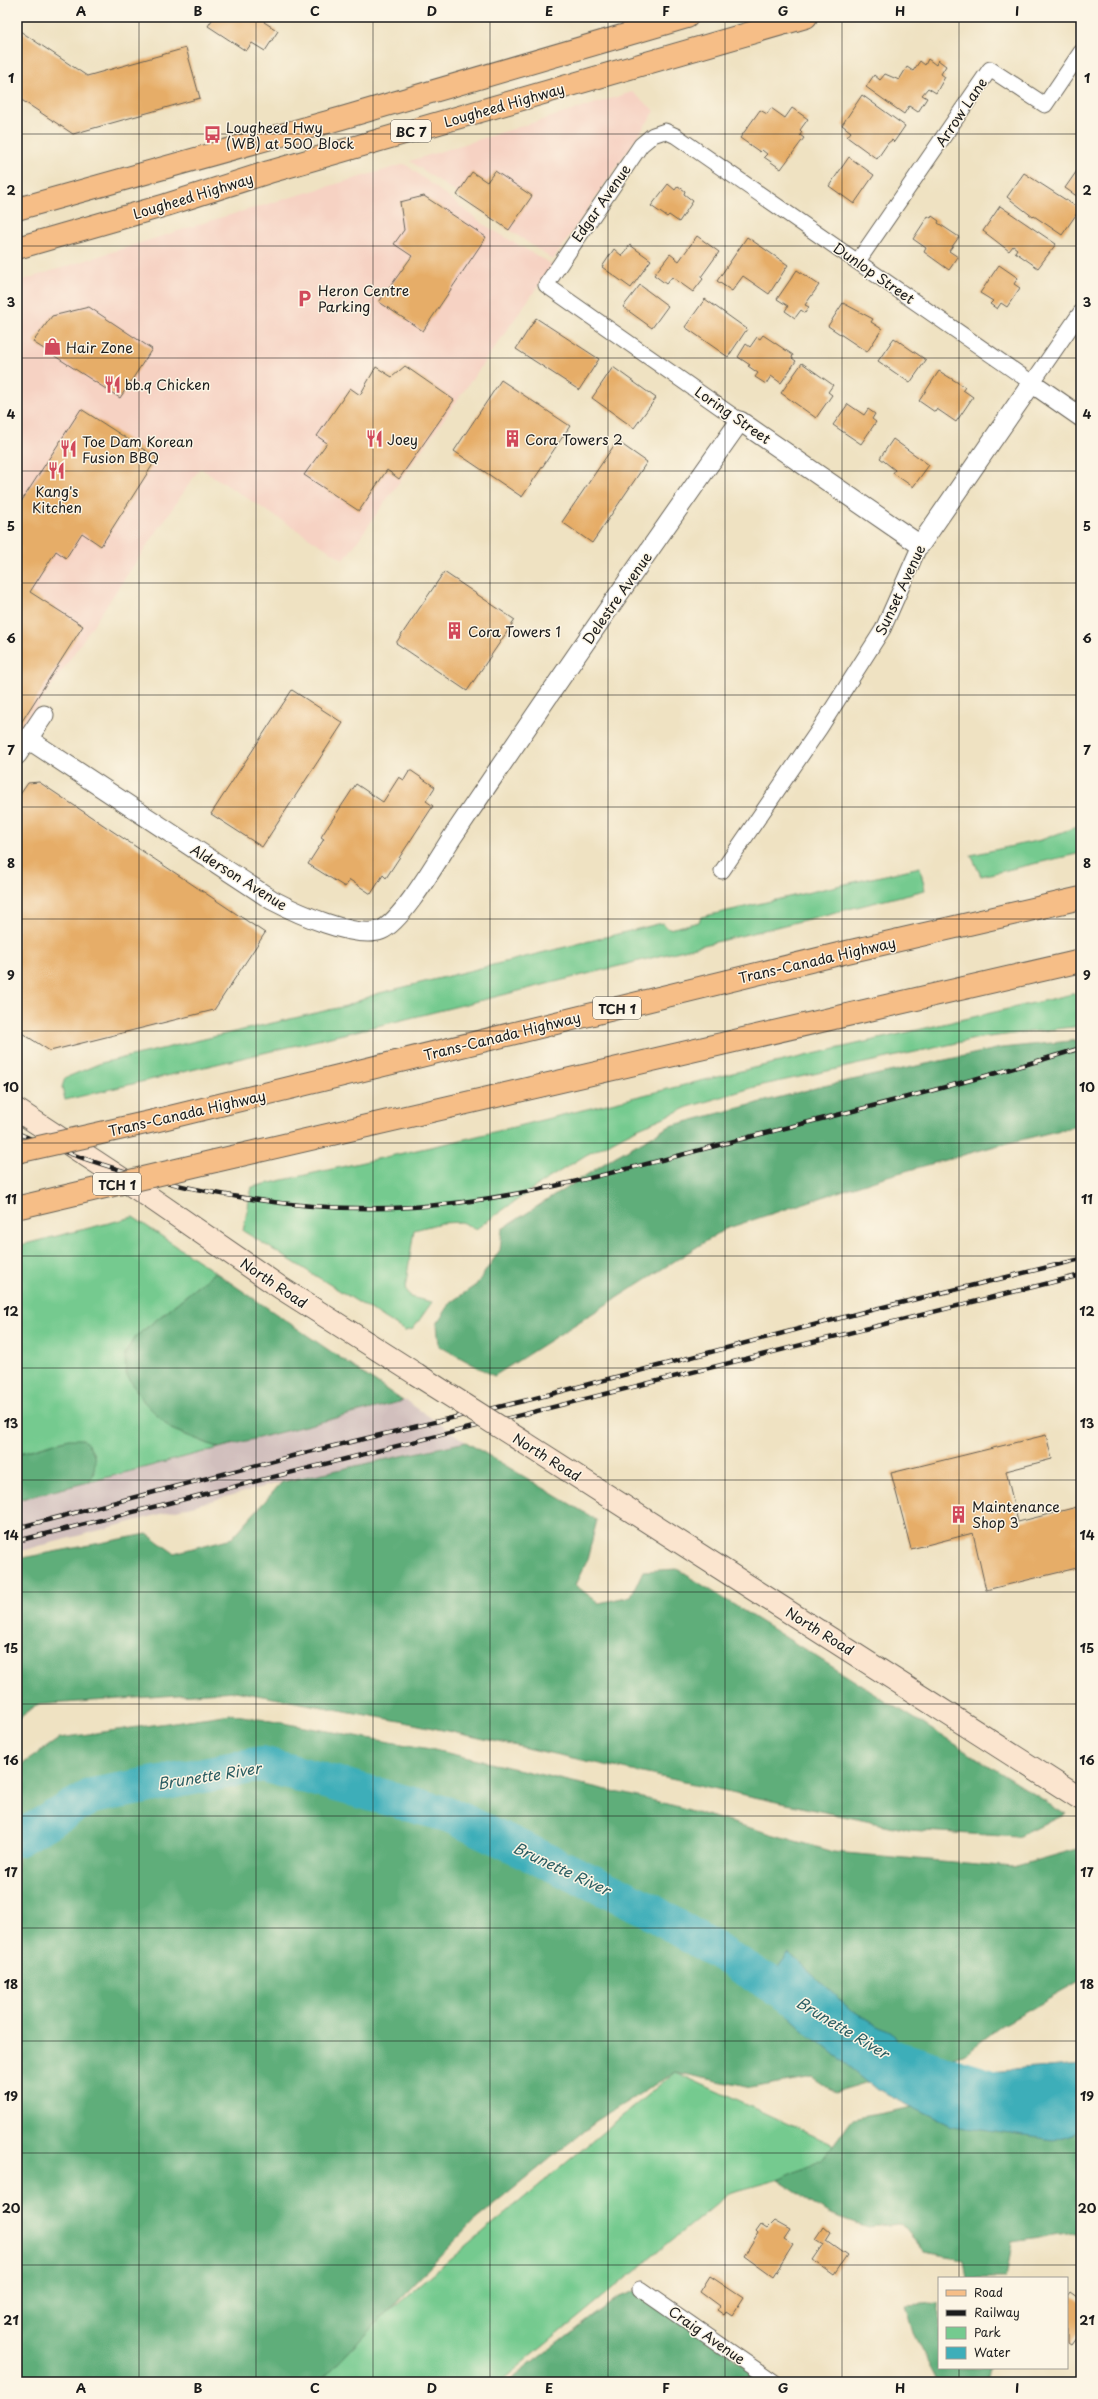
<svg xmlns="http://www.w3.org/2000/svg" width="1098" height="2399" font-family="'Playpen Sans',sans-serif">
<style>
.built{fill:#f6d2c3}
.industrial{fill:#d1bfbd}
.green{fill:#74ca8f;stroke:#487356}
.forest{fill:#5fae7a;stroke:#3e654b}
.water{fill:#3eaeb9;stroke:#2d656a}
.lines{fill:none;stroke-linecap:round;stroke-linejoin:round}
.river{stroke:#3eaeb9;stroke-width:36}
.building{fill:#e6ad68}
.minor-casing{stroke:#666156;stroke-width:17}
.tertiary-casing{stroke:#666156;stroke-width:21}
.secondary-casing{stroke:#666156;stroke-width:24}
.primary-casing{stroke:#666156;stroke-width:24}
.motorway-casing{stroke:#666156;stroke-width:24}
.minor{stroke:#fff;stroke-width:15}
.tertiary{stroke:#fff;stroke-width:19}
.secondary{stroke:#fbe5cf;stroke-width:22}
.primary{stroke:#f6be87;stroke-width:22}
.motorway{stroke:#f6be87;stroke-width:22}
.rail-casing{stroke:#1c1c1c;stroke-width:4.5}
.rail{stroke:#fcf5e5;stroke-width:3;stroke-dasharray:9;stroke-linecap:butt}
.secondary-bridge-casing{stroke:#666156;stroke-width:24;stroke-linecap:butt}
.motorway-bridge-casing{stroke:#666156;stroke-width:24;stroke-linecap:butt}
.secondary-bridge{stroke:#fbe5cf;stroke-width:22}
.motorway-bridge{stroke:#f6be87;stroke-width:22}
.grid{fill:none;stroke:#1c1c1c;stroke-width:1;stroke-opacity:0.55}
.labels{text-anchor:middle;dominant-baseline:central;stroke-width:3;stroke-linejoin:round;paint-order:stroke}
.shield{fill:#fcf5e5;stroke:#5f5d58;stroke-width:1}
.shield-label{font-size:13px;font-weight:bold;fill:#1c1c1c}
.street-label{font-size:14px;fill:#1c1c1c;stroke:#fcf5e5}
.poi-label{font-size:14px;fill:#1c1c1c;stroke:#fcf5e5;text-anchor:start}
.water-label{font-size:15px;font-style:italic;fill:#2b5e63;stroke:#fcf5e5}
.neatline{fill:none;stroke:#1c1c1c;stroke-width:1.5}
.grid-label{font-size:13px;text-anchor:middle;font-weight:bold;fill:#1c1c1c}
</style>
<rect width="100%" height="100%" fill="#fcf5e5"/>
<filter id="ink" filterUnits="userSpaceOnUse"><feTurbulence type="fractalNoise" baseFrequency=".025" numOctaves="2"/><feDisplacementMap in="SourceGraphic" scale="8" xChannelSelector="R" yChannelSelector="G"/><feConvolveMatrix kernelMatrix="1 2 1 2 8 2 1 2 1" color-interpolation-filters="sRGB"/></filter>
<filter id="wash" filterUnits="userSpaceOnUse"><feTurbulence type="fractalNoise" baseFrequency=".012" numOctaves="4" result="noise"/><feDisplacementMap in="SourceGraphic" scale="16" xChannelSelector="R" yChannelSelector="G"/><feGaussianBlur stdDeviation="0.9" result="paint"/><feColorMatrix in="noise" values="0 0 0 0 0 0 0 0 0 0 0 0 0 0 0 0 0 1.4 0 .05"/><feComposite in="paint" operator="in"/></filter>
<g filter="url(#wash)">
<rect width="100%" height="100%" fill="#efe2c2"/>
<path class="built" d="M632,92L655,111L553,260L410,161Z
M405,164L486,226L553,265L344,560L200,468L17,737V282L216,219Z"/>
<path class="industrial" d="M405,1400L466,1442L282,1482L17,1552V1500Z"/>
<path class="green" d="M1081,825V853L981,876L971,855L1041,840Z
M920,867L925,890L398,1021L65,1100L62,1087L65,1078L101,1063L346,1006L376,994L662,923L669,929L699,922L701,917Z
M1081,992V1026L980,1038L758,1086L688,1107L634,1130L586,1155L541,1183L476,1229L461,1222L441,1223L414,1230L405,1289L410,1297L432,1302L413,1329L405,1331L243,1231L252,1187L457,1141L749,1069Z
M133,1217L215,1272L134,1338L171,1429L219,1448L89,1482L94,1472L69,1439L17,1454V1246Z
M675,2072L860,2157L729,2193L500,2382H303Z"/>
<path class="forest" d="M1081,1040V1125L992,1147L884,1177L725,1229L494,1376L439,1346L437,1324L451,1302L476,1285L500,1250L502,1229L616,1156L670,1126L819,1087L1001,1048Z
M215,1272L403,1401L219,1448L171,1429L144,1402L126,1374L125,1354L134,1338Z
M69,1439H83C97,1453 98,1464 89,1482L17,1500V1454Z
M466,1442L597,1520L587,1560L575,1585L599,1603L631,1596L643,1571L677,1569L1066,1814L1018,1837L908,1830L405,1722L235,1691L36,1705L17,1720V1559L147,1534L174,1553L232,1538L282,1482Z
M231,1714L430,1749L668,1804L833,1852L1013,1867L1081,1848V1981L1001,2026L966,2053L835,2092L812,2077L751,2088L675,2072L596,2121L473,2222L320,2382H17V1768L60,1738Z
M974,2095L1081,2106V2232L1012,2242L1006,2278H967L964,2259L924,2252L900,2224L868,2227L828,2213L778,2180L822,2160L852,2119Z
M640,2289L766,2382H508L617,2298Z
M939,2303V2368H989L986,2382H938L913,2333L905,2305Z"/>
<path class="water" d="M789,1953L853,2012L892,2032L922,2072L967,2074L1081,2064V2131L1053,2140L951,2126L877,2090L803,2029L762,1991Z"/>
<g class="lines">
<path class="river" d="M17,1839L92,1796L262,1764L450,1815L644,1907L811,2008
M872,2045L894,2058L1038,2102L1081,2093"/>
</g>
<g id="blocks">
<path class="building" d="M214,17H267L264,22L278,31L265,51L252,43L246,51L208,26Z
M17,29L87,76L186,48L200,98L73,134L17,97Z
M928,59L936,65L938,60L946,66L941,74L945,77L936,93L928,88L922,95L927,98L918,112L909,106L904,114L866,87L874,75L880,80L885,74L899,80L907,67L913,71L920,61L925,65Z
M862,95L905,126L894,142L892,140L888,143L877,159L847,137L851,132L842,125Z
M771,108L785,118L792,108L808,119L800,130L802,132L800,135L804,138L781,169L764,157L767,154L762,150L760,152L740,138L760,110L767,114Z
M849,157L874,175L854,204L829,186Z
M1081,165V199L1065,188Z
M495,171L532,196L509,230L457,195L472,172L487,182Z
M1024,173L1080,209L1062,235L1034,216L1033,217L1007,197Z
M668,184L675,190L678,186L685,191L684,194L693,201L679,222L669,215L667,217L651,206Z
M424,196L486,237L423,331L379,302L412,256L394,244L404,230L400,202Z
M1000,206L1056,244L1038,268L1015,252L1017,249L1013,246L1009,251L983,231Z
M928,216L931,218L932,216L939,221L938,223L959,237L949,251L958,257L949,270L924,252L926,248L913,239Z
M697,236L719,252L701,277L703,279L693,292L672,277L666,284L654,275L670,254L679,261Z
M747,237L788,265L769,294L743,276L732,291L717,281Z
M630,245L651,260L631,288L602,267L614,249L622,256Z
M999,265L1018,278L1014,284L1020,288L1007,307L1001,303L997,309L990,304L993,301L980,293Z
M797,270L819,285L805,305L809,307L805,313L801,310L795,318L785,311L788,306L777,299Z
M640,285L668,306L652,328L623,307Z
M705,299L747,329L728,357L685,327Z
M843,303L873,319L871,322L882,329L867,352L828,326Z
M89,307L152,349L120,398L33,342L52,316Z
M536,318L599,359L579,390L516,349Z
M763,335L793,355L792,358L796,361L781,383L771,376L766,384L755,377L758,373L748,366L750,365L738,357L746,344L750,347L757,337L760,339Z
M894,338L926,360L910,383L878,361Z
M802,363L833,385L828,392L832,395L816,418L781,393Z
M405,366L454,400L399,479L387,470L359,511L304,475L327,443L317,436L350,388L360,395L376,367L392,377Z
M613,367L656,398L634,428L592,398Z
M939,371L965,387L963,390L973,397L956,422L937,409L935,412L919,401Z
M501,380L570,426L522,497L454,451Z
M848,404L864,415L868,409L875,414L872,419L876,422L861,444L833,425Z
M81,409L157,458L101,546L82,533L66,558L56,551L30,592L83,626L17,729V508Z
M893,439L929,465L913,487L893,473L895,470L880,458Z
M617,441L647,462L592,543L562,522Z
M444,572L515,620L467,691L396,643Z
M292,690L343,723L262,847L211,814Z
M410,770L435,787L426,801L433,806L386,878L383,875L371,894L350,880L345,887L308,864L324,839L321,837L356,784L383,802L399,777L404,780Z
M39,782L265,933L214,1010L50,1051L17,1030V799L28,783Z
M1046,1435L1052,1459L1006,1471L1018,1522L1081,1506V1567L986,1590L973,1533L911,1549L891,1473Z
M774,2221L790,2230L784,2239L793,2245L773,2277L744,2256L758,2233L756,2231L761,2224L767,2228Z
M824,2227L831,2233L826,2241L847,2256L834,2275L813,2260L824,2244L816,2239Z
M710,2276L743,2298L732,2315L726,2311L724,2314L717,2309L719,2306L700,2292Z
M1070,2294L1081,2302V2329L1070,2344L1067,2342V2298Z"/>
</g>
</g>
<g filter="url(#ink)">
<use href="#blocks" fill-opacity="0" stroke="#666156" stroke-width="1"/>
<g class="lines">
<defs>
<path id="minor" d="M858,261L990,69L1045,105L1081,52
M740,421L546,285L641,145L653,135L665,131L676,136L1032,383L1081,312
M722,871L820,728L883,629L920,545
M640,2289L774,2382"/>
<path id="tertiary" d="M28,739L272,900C295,912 356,940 381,930C403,921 439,857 453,836C547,697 643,558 740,421L920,545L1032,383L1081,417
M17,755L44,715"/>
<path id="secondary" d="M17,1110L148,1196L281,1288L416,1374
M525,1443L1081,1799"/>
<path id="primary" d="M17,209L342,118L687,17
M17,248L166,205L269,172L806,17"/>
<path id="motorway" d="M154,1121L847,952L1081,898
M215,1161L1081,961"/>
</defs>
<use href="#minor" class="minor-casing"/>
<use href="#tertiary" class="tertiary-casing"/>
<use href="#secondary" class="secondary-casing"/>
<use href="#primary" class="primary-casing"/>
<use href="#motorway" class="motorway-casing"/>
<use href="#minor" class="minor"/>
<use href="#tertiary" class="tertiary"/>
<use href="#secondary" class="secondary"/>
<use href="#primary" class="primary"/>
<use href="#motorway" class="motorway"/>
<defs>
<path id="rail" d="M17,1133C137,1184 283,1215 413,1207C526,1200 648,1163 757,1135C866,1108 974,1081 1081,1048
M17,1528L300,1454L532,1399L871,1310L1081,1259
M17,1541L1081,1275"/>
</defs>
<use href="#rail" class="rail-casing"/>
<use href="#rail" class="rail"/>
<defs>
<path id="secondary-bridge" d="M416,1374L525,1443"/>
<path id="motorway-bridge" d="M17,1152L154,1121
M20,1207L215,1161"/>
</defs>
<use href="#secondary-bridge" class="secondary-bridge-casing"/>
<use href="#motorway-bridge" class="motorway-bridge-casing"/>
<use href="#secondary-bridge" class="secondary-bridge"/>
<use href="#motorway-bridge" class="motorway-bridge"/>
</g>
</g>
<path class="grid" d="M139,17V2382M256,17V2382M373,17V2382M490,17V2382M608,17V2382M725,17V2382M842,17V2382M959,17V2278M17,134H1081M17,246H1081M17,358H1081M17,471H1081M17,583H1081M17,695H1081M17,807H1081M17,919H1081M17,1031H1081M17,1143H1081M17,1256H1081M17,1368H1081M17,1480H1081M17,1592H1081M17,1704H1081M17,1816H1081M17,1928H1081M17,2041H1081M17,2153H1081M17,2265H1081M959,2368V2382"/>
<defs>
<symbol id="bus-bare" viewBox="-9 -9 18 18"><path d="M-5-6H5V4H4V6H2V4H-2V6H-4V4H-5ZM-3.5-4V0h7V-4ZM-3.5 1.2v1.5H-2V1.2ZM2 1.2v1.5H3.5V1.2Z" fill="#d1495b" stroke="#fcf5e5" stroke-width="2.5" paint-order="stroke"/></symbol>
<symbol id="parking-bare" viewBox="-9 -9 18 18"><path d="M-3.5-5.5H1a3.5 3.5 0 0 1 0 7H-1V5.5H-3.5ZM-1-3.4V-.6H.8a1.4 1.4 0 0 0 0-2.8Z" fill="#d1495b" stroke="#fcf5e5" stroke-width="2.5" paint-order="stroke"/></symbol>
<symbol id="shop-bare" viewBox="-9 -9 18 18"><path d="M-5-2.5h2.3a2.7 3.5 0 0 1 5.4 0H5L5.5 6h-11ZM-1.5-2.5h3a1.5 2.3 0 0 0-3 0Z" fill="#d1495b" stroke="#fcf5e5" stroke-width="2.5" paint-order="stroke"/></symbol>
<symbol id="restaurant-bare" viewBox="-9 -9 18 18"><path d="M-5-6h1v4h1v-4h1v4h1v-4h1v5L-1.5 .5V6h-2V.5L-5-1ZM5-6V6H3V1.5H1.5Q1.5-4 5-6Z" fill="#d1495b" stroke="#fcf5e5" stroke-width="2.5" paint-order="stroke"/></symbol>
<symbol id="building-bare" viewBox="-9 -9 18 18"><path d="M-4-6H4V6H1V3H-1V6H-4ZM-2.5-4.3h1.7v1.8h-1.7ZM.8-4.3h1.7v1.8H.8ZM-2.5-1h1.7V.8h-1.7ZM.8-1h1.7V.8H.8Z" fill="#d1495b" stroke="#fcf5e5" stroke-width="2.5" paint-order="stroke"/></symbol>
</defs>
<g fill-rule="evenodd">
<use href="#bus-bare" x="200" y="122" width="25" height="25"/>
<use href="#parking-bare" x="292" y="286" width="25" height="25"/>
<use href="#shop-bare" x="40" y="334" width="25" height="25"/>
<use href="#restaurant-bare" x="100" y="372" width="25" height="25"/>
<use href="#restaurant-bare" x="362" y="426" width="25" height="25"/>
<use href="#building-bare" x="500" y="426" width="25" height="25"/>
<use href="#restaurant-bare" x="56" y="436" width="25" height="25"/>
<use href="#restaurant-bare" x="44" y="458" width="25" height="25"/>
<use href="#building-bare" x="442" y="618" width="25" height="25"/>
<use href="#building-bare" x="946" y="1502" width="25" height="25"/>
</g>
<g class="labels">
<g class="shield">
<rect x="391" y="120" width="40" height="22" rx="3"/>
<rect x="593" y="997" width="48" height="22" rx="3"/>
<rect x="93" y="1173" width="48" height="22" rx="3"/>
</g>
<g class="shield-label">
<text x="411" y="131">BC 7</text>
<text x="617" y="1008">TCH 1</text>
<text x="117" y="1184">TCH 1</text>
</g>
<g class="street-label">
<text transform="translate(504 105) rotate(-16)">Lougheed Highway</text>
<text transform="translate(961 112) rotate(-56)">Arrow Lane</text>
<text transform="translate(193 196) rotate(-17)">Lougheed Highway</text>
<text transform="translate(601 203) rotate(-55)">Edgar Avenue</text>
<text transform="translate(874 273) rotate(35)">Dunlop Street</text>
<text transform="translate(733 415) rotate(35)">Loring Street</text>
<text transform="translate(900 590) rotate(-65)">Sunset Avenue</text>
<text transform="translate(617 598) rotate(-55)">Delestre Avenue</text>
<text transform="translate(239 877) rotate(32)">Alderson Avenue</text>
<text transform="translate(817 960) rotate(-13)">Trans-Canada Highway</text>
<text transform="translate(502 1036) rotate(-14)">Trans-Canada Highway</text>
<text transform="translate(187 1113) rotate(-13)">Trans-Canada Highway</text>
<text transform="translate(274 1283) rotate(34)">North Road</text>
<text transform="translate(547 1457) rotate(32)">North Road</text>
<text transform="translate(820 1631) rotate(32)">North Road</text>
<text transform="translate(707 2335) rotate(35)">Craig Avenue</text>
</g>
<g class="poi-label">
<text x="226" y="127">Lougheed Hwy<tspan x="226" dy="16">(WB) at 500 Block</tspan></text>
<text x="318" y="290">Heron Centre<tspan x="318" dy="16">Parking</tspan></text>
<text x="66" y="347">Hair Zone</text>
<text x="125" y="384">bb.q Chicken</text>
<text x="387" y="439">Joey</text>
<text x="525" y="439">Cora Towers 2</text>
<text x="82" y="441">Toe Dam Korean<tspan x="82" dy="16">Fusion BBQ</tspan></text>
<text x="57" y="491" text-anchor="middle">Kang's<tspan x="57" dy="16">Kitchen</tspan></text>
<text x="468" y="631">Cora Towers 1</text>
<text x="972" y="1506">Maintenance<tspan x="972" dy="16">Shop 3</tspan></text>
</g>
<g class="water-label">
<text transform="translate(209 1775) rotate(-9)">Brunette River</text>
<text transform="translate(562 1868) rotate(25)">Brunette River</text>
<text transform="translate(843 2027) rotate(31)">Brunette River</text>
</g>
</g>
<rect width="1098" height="2399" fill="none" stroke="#fcf5e5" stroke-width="44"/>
<rect x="938" y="2277" width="130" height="92" fill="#fcf5e5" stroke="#a29e95"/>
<rect x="946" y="2290" width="20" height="6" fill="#f6be87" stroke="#a29e95"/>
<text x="974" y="2297" font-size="12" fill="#1c1c1c">Road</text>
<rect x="946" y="2310" width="20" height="6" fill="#1c1c1c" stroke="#a29e95"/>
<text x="974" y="2317" font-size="12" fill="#1c1c1c">Railway</text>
<rect x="946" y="2327" width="20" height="12" fill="#74ca8f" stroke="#a29e95"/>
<text x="974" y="2337" font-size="12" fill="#1c1c1c">Park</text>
<rect x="946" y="2347" width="20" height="12" fill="#3eaeb9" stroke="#a29e95"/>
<text x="974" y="2357" font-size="12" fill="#1c1c1c">Water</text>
<rect x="22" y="22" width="1054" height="2355" class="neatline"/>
<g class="grid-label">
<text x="81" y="16">A</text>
<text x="198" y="16">B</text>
<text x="315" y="16">C</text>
<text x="432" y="16">D</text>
<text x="549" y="16">E</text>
<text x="666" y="16">F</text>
<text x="783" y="16">G</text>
<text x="900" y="16">H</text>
<text x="1017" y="16">I</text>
<text x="11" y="83">1</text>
<text x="1087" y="83">1</text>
<text x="11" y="195">2</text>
<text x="1087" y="195">2</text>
<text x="11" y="307">3</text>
<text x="1087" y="307">3</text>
<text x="11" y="419">4</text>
<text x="1087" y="419">4</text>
<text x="11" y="531">5</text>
<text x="1087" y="531">5</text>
<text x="11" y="643">6</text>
<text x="1087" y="643">6</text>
<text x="11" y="755">7</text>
<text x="1087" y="755">7</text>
<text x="11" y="868">8</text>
<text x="1087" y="868">8</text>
<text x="11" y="980">9</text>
<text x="1087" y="980">9</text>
<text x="11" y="1092">10</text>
<text x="1087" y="1092">10</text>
<text x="11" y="1204">11</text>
<text x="1087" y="1204">11</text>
<text x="11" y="1316">12</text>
<text x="1087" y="1316">12</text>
<text x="11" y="1428">13</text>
<text x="1087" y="1428">13</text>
<text x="11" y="1540">14</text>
<text x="1087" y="1540">14</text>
<text x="11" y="1653">15</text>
<text x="1087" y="1653">15</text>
<text x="11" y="1765">16</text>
<text x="1087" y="1765">16</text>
<text x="11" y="1877">17</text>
<text x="1087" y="1877">17</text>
<text x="11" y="1989">18</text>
<text x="1087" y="1989">18</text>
<text x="11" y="2101">19</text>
<text x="1087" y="2101">19</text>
<text x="11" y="2213">20</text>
<text x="1087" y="2213">20</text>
<text x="11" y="2325">21</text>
<text x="1087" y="2325">21</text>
<text x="81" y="2393">A</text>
<text x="198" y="2393">B</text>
<text x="315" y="2393">C</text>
<text x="432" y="2393">D</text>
<text x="549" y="2393">E</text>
<text x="666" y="2393">F</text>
<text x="783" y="2393">G</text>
<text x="900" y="2393">H</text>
<text x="1017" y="2393">I</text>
</g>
</svg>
